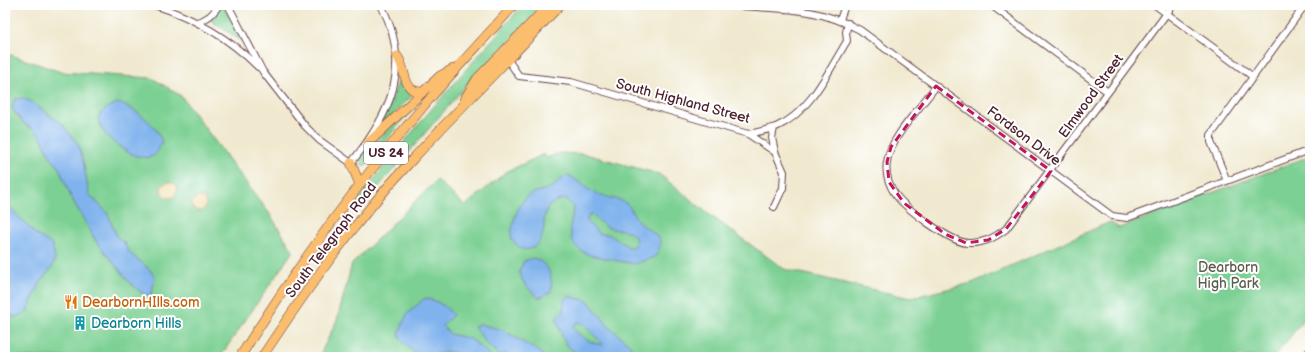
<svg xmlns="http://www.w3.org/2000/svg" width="1315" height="362" font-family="'Balsamiq Sans',sans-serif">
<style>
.green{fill:#7cd093;stroke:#63785f}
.sand{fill:#eeda9e;stroke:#9c7c64}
.water{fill:#80b3ed;stroke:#65698c;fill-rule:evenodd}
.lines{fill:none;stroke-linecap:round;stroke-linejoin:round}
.minor-casing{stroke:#633d44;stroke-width:8}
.secondary-casing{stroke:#633d44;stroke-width:10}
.primary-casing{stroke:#633d44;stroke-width:10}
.minor{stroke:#fff;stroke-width:6}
.secondary{stroke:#fde5c5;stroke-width:8}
.primary{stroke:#fbbd6e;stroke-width:9}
.marked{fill:none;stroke:#c2185b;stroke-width:3;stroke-dasharray:8 5;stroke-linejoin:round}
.labels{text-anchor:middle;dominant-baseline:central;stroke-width:4;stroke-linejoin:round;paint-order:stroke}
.shield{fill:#fff;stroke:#80626b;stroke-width:1}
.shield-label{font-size:13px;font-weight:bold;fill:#4a1f2b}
.street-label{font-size:14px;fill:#4a1f2b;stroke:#fff}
.park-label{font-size:14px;fill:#5c5d4f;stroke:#fff}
.food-label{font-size:14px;fill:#c56008;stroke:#fff;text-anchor:start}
.culture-label{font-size:14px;fill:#0d838f;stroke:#fff;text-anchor:start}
</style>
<rect width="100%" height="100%" fill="#fff"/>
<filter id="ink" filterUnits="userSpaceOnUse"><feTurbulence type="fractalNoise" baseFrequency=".025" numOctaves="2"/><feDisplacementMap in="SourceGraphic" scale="8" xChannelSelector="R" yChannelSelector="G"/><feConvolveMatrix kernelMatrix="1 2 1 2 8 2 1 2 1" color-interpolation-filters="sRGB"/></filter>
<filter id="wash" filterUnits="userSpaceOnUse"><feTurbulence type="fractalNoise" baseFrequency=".012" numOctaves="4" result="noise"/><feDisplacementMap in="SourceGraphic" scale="16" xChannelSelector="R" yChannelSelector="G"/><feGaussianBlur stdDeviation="0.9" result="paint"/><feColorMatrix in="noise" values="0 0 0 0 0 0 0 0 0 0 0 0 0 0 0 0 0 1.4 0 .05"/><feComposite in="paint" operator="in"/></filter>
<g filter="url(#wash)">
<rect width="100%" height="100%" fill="#f0e9cf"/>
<path class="green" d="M523,5H541L543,7L471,80L361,207L356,203C408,133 466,70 523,5Z
M223,6L243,42L211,21V18Z
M5,53L61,72L152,78L181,96L269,213L293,251L220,357H5Z
M398,81L402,82L412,96L384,123L382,122L391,103Z
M411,109L366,165H362L360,161L363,152Z
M560,153L585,154L659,174L711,216L784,269L910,298L972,283L1110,222L1119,228L1310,156V312L1274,357H319L337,320L352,264L437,180L465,206L506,172L544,154L546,158Z"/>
<path class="sand" d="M161 190a8 8 0 1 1 16 0a8 8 0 1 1-16 0Z
M192 204a7 7 0 1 1 14 0a7 7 0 1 1-14 0Z"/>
<path class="water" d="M23,98L32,102L62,124L78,144L83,160L89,194L108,214L117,237L123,241L130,253L149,269L155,277L152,293L146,296L130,283L96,241L71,197L58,166L51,158L41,137L33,129L24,124L15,113L12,107L15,99Z
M117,103C134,107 158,125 162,143C159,147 158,154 153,156C138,163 113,144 104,132C101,128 100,122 98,118C102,109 109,107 117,103Z
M569,176C579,180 586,189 595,193C603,198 613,197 622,201C632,205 632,214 639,222C651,234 669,235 655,257L634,264L589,255L581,251L572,242L570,227L574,207L566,199C558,200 549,203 546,211C543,218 545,225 543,232C541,243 530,255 519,247C516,245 513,241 511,238C512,223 517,203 531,194C537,191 545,190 552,187C560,183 556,179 569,176ZM592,214C597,218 603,226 609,228C619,232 639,226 635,247H629L608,234H600L587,222L588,215Z
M5,203L37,235L52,245L55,258L53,266L42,280L26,313L15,317L5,315Z
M533,258C550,264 553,276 551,292L539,298C530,291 523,284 519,272L524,261Z
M568,296L588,301L609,327L631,346V354L630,357C609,357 579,362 566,344C561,336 559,326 556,318L563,312L564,300ZM579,322L585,325L603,345C592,344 580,337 573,328L575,324Z
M425,298C437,301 445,305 453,315L442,326L450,334L471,339L492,357H460L454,352H447L424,356L413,352L401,340L399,333L407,314Z
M480,324L503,330L540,352L545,357H510L505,354L499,355L487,344L474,326Z"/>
</g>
<g filter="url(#ink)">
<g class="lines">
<defs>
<path id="minor" d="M154,5C195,18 228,37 258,67
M228,5L263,72L305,126L319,140L351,163C391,114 413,66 381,5
M730,5C780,10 813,5 860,30L1112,216L1127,218L1310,150
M991,5L1108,92
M1155,5L1252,76
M840,20L845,5
M197,22C208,19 213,14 219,5
M508,60L519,76L571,82L748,134C758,132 769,130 778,126C810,112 829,70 847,41L846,32L848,23
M936,86C922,106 889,139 887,162C885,173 889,185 895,194C906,209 949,241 967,243C983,244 994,238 1006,229L1173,5
M774,128L772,138L775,152L784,172L783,188L774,207
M748,134L775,152
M1227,181L1211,142V135L1305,5"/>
<path id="secondary" d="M1306,357L1310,352"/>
<path id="primary" d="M397,56C407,68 401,92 422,92
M464,100L477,79L549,5
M368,143L440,76L453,69
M351,163L360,185
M240,357C296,268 358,182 427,102C455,69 485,38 514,5
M262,357C307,289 355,221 411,161C459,108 511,58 560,5"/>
</defs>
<use href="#minor" class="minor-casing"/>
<use href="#secondary" class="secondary-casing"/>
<use href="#primary" class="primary-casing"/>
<use href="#minor" class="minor"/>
<use href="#secondary" class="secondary"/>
<use href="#primary" class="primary"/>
</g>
</g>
<path class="marked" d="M936,86L1051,171L1006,229L988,240L966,243L945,234L904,203L889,182L887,162L891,147Z"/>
<defs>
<symbol id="restaurant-bare" viewBox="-9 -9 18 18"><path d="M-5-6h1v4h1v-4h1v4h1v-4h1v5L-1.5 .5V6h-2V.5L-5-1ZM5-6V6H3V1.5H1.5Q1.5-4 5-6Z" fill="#e8710a" stroke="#fff" stroke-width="2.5" paint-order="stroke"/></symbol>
<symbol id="building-bare" viewBox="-9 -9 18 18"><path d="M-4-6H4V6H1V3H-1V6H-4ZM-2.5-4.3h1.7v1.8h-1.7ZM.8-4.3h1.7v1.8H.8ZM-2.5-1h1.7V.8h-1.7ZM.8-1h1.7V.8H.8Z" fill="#0f9aa8" stroke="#fff" stroke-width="2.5" paint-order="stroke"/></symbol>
</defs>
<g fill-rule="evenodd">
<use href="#restaurant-bare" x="61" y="292" width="20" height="20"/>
<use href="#building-bare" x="70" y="313" width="20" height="20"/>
</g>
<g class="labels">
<rect class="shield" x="364" y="142" width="44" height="22" rx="3"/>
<g class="shield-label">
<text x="386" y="153">US 24</text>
</g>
<g class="street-label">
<text transform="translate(1091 96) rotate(-54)">Elmwood Street</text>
<text transform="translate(683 101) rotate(15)">South Highland Street</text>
<text transform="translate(1024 136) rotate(37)">Fordson Drive</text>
<text transform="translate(331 240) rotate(-53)">South Telegraph Road</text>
</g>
<g class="park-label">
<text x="1228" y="267">Dearborn<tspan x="1228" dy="16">High Park</tspan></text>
</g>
<g class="food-label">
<text x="82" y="302">DearbornHIlls.com</text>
</g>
<g class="culture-label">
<text x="91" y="323">Dearborn Hills</text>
</g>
</g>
<rect width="1315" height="362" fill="none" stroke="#fff" stroke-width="20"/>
</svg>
